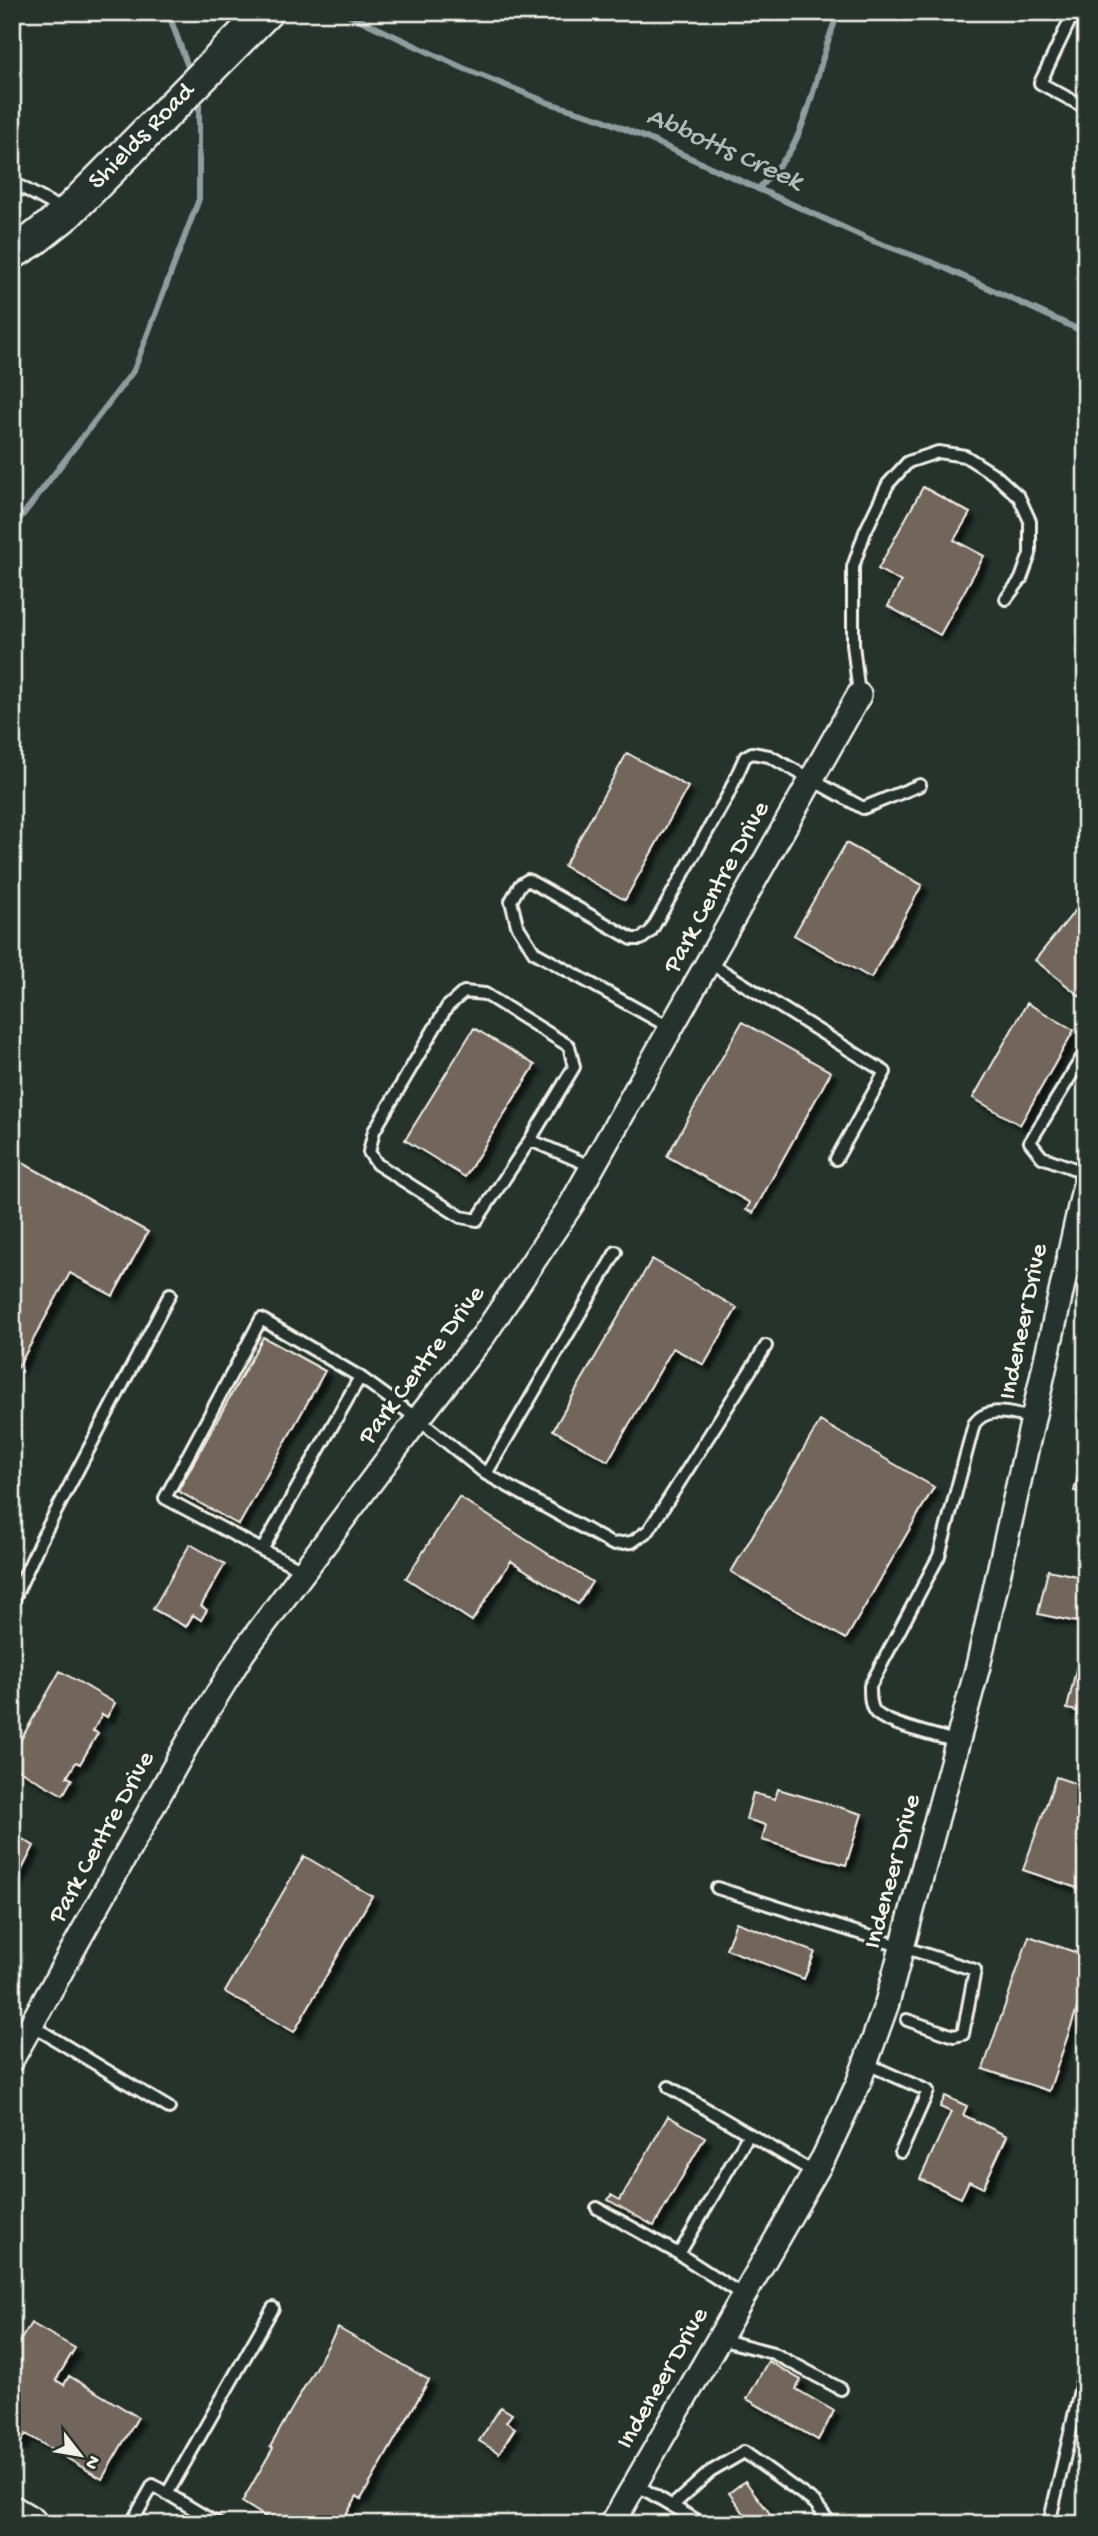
<svg xmlns="http://www.w3.org/2000/svg" width="1098" height="2536" font-family="'Gochi Hand',sans-serif">
<style>
.lines{fill:none;stroke-linecap:round;stroke-linejoin:round}
.stream{stroke:#8f9da0;stroke-width:6}
.building{fill:#71655c;stroke:#f4f1e8;stroke-width:2;filter:url(#shadow)}
.lane-casing{stroke:#f4f1e8;stroke-width:16}
.street-casing{stroke:#f4f1e8;stroke-width:28}
.secondary-casing{stroke:#f4f1e8;stroke-width:37}
.primary-casing{stroke:#f4f1e8;stroke-width:40}
.lane{stroke:#26332d;stroke-width:10}
.street{stroke:#26332d;stroke-width:23}
.secondary{stroke:#26332d;stroke-width:32}
.primary{stroke:#26332d;stroke-width:35}
.labels{text-anchor:middle;dominant-baseline:central;stroke-width:6;stroke-linejoin:round;paint-order:stroke}
.street-label{font-size:26px;fill:#f4f1e8;stroke:#26332d}
.water-label{font-size:28px;font-style:italic;fill:#b1b9b8;stroke:#26332d}
</style>
<defs>
<filter id="shadow"><feDropShadow dx="6" dy="6" stdDeviation="2" flood-color="#0009"/></filter>
</defs>
<rect width="100%" height="100%" fill="#26332d"/>
<filter id="ink" filterUnits="userSpaceOnUse"><feTurbulence type="fractalNoise" baseFrequency=".0143" numOctaves="2"/><feDisplacementMap in="SourceGraphic" scale="14" xChannelSelector="R" yChannelSelector="G"/><feConvolveMatrix kernelMatrix="1 2 1 2 8 2 1 2 1" color-interpolation-filters="sRGB"/></filter>
<g filter="url(#ink)">
<g class="lines">
<path class="stream" d="M168,12L188,67
M343,12L463,68L549,103L599,118L653,141L873,241L934,263L1086,333
M758,189C771,175 787,159 795,142C815,100 820,54 839,12
M12,529L134,370L199,199V96"/>
</g>
<path class="building" d="M923,487L970,513L954,540L984,556L940,635L888,606L901,582L878,569Z
M627,753L688,787L625,900L564,866Z
M846,843L922,885L871,978L794,935Z
M1086,897V1001L1035,960Z
M1027,1003L1074,1030L1020,1125L973,1098Z
M742,1022L831,1072L753,1213L746,1210L750,1203L667,1156Z
M474,1028L535,1065L465,1177L405,1140Z
M12,1157L148,1232L113,1296L70,1273L12,1378Z
M652,1259L737,1308L704,1365L673,1348L608,1461L553,1430Z
M263,1337L325,1371L239,1525L178,1491Z
M820,1421L934,1487L846,1639L731,1572Z
M1086,1446V1494L1074,1491Z
M459,1497L592,1582L578,1604L511,1561L472,1621L406,1578Z
M190,1544L225,1564L201,1606L207,1610L201,1620L193,1615L186,1627L153,1609Z
M1048,1570L1086,1578V1624L1038,1614Z
M1086,1625V1713L1067,1709Z
M60,1671L115,1703L107,1717L102,1714L93,1731L98,1733L80,1764L76,1762L67,1777L72,1779L63,1795L12,1766V1755Z
M1056,1777L1086,1787V1891L1023,1870Z
M778,1789L862,1814L846,1865L762,1840L766,1825L746,1819L753,1793L775,1799Z
M12,1833L34,1846L12,1889Z
M304,1856L372,1896L294,2032L225,1992Z
M736,1922L815,1952L804,1979L726,1949Z
M1029,1936L1086,1956V1982L1049,2091L983,2069Z
M945,2096L967,2106L963,2115L1007,2136L983,2188L969,2181L961,2198L920,2179L951,2112L940,2107Z
M668,2116L705,2137L654,2226L608,2200L611,2195L620,2200Z
M31,2323L75,2348L56,2380L64,2385L69,2376L138,2417L102,2479L26,2434L19,2445L12,2441V2354Z
M338,2328L429,2380L361,2499L357,2496L341,2524H277L242,2502L273,2448L270,2447Z
M768,2361L801,2380L796,2389L834,2411L818,2440L747,2399Z
M501,2407L512,2414L506,2422L515,2428L499,2453L479,2441Z
M745,2481L778,2524H752L729,2493Z"/>
<g class="lines">
<defs>
<path id="lane" d="M1074,12L1040,83L1086,108
M12,182L65,211
M859,695L853,644V567L865,532L888,484L908,462L938,452L965,456L995,475L1019,497L1030,521V554L1021,579L1006,599
M708,962L885,1072L836,1159
M671,1028L534,952L517,925L511,901L520,885L528,880L632,939H641L651,931L728,795L745,757L752,753L769,756L863,808L920,785
M1086,1051L1030,1142L1042,1157L1086,1173
M530,1140L477,1220L461,1217L377,1164L369,1152L374,1131L447,1007L464,992L485,994L569,1046L574,1067L530,1140L593,1167
M486,1474L616,1252
M262,1550L165,1498L261,1319L360,1377
M305,1571L262,1550L360,1377L418,1419L486,1474L612,1544L632,1542L649,1530L766,1346
M12,1603L41,1540L170,1294
M958,1742C940,1736 888,1725 876,1713C870,1707 870,1696 870,1686L939,1556L974,1424C988,1404 1012,1415 1033,1418
M717,1888L975,1970L963,2034L954,2036L907,2020
M31,2025L169,2108
M865,2063L928,2091L901,2152
M669,2087L815,2173
M597,2208L679,2254L744,2296
M679,2254L749,2134
M719,2339L773,2353L841,2389
M635,2484L703,2524
M167,2494L273,2308
M672,2506L710,2472L744,2452L815,2503L831,2524
M131,2524L153,2485L218,2524
M1049,2524L1086,2364"/>
<path id="street" d="M12,2059L194,1732L244,1651L418,1419L484,1335L571,1205L859,695
M612,2524L824,2157L858,2084L887,2003L978,1666L1086,1180"/>
<g id="secondary">
<path id="s1" d="M12,253L33,240L67,213L266,12"/>
</g>
<path id="primary" d="M12,2514L29,2524"/>
</defs>
<use href="#lane" class="lane-casing"/>
<use href="#street" class="street-casing"/>
<use href="#secondary" class="secondary-casing"/>
<use href="#primary" class="primary-casing"/>
<use href="#lane" class="lane"/>
<use href="#street" class="street"/>
<use href="#secondary" class="secondary"/>
<use href="#primary" class="primary"/>
</g>
</g>
<g class="labels">
<g class="street-label">
<text stroke="none"><textPath href="#s1" startOffset="175">Shields Road</textPath></text>
<text transform="translate(718 888) rotate(-61)">Park Centre Drive</text>
<text transform="translate(1025 1322) rotate(-78)">Indeneer Drive</text>
<text transform="translate(423 1366) rotate(-53)">Park Centre Drive</text>
<text transform="translate(103 1838) rotate(-61)">Park Centre Drive</text>
<text transform="translate(894 1872) rotate(-75)">Indeneer Drive</text>
<text transform="translate(664 2379) rotate(-60)">Indeneer Drive</text>
</g>
<g class="water-label">
<text transform="translate(724 150) rotate(24)">Abbotts Creek</text>
</g>
</g>
<rect width="1098" height="2536" fill="none" stroke="#26332d" stroke-width="42"/>
<rect x="21" y="21" width="1056" height="2494" fill="none" stroke="#f4f1e8" stroke-width="2.5" filter="url(#ink)"/>
<g transform="translate(80 2455) rotate(121)" stroke="#26332d" stroke-width="5" paint-order="stroke">
<path d="M0-5L12 26L0 18L-12 26Z" fill="#f4f1e8"/>
<text y="-10" font-size="19" font-weight="bold" text-anchor="middle" fill="#f4f1e8">N</text>
</g>
</svg>
